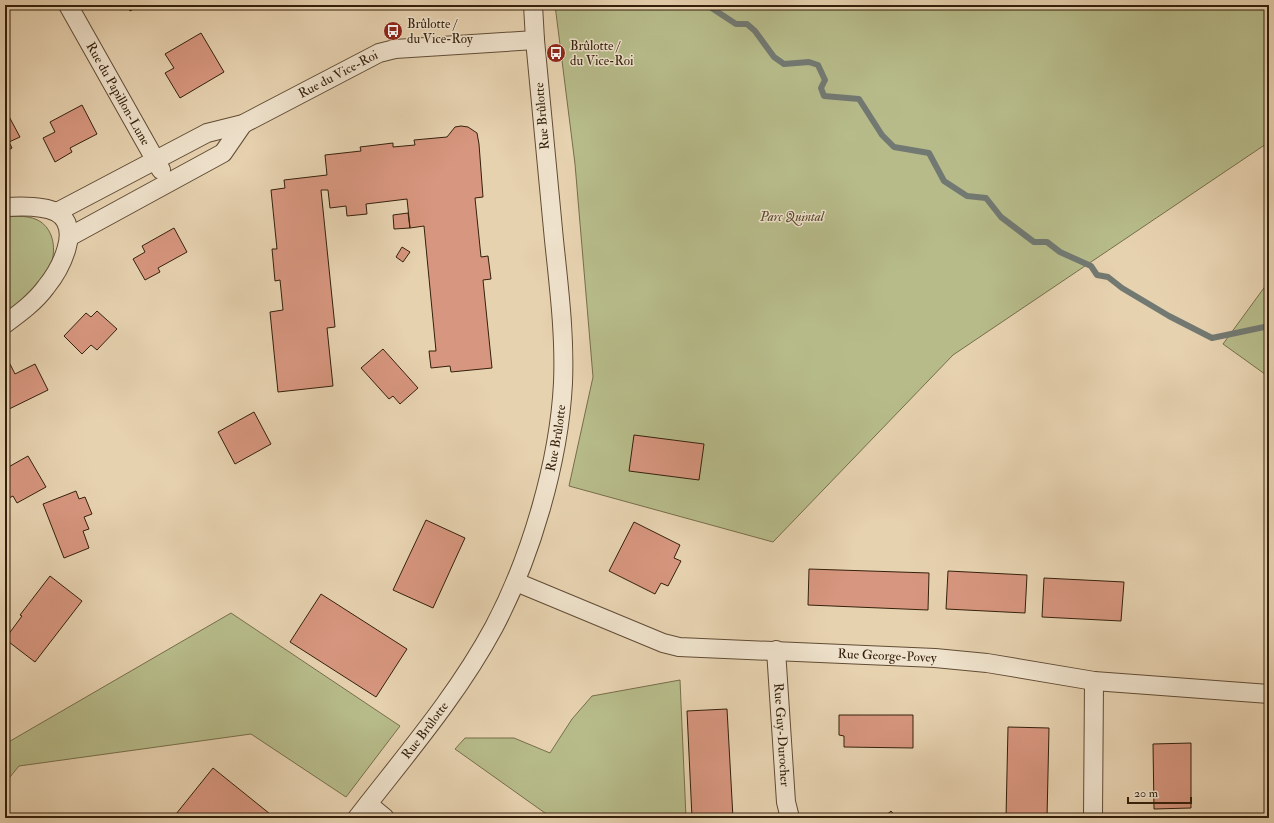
<svg xmlns="http://www.w3.org/2000/svg" width="1274" height="823" font-family="'IM FELL Double Pica',serif">
<style>
.green{fill:#b7bb8a;stroke:#766e4a}
.lines{fill:none;stroke-linecap:round;stroke-linejoin:round}
.stream{stroke:#727972;stroke-width:6}
.building{fill:#d7967f;stroke:#34200b}
.minor-casing{stroke:#614c34;stroke-width:20}
.minor{stroke:#efe2cc;stroke-width:18}
.labels{text-anchor:middle;dominant-baseline:central;stroke-width:3;stroke-linejoin:round;paint-order:stroke}
.poi-label{font-size:13px;fill:#34200b;stroke:#efe2cc;text-anchor:start}
.street-label{font-size:13px;fill:#34200b;stroke:#efe2cc}
.park-label{font-size:13px;font-style:italic;fill:#55472b;stroke:#efe2cc}
</style>
<rect width="100%" height="100%" fill="#e7d2b0"/>
<filter id="stains"><feTurbulence type="fractalNoise" baseFrequency=".005" numOctaves="4"/><feColorMatrix values="0 0 0 0 .2 0 0 0 0 .09 0 0 0 0 .02 0 0 0 .5 -.17"/></filter>
<radialGradient id="worn" r=".72"><stop offset=".6" stop-color="#630" stop-opacity="0"/><stop offset="1" stop-color="#630" stop-opacity=".3"/></radialGradient>
<path class="green" d="M555,5H1269V142L953,355L773,542L569,486L593,377L575,164Z
M5,217C16,216 31,215 41,222C56,233 56,255 49,270C42,286 19,304 5,313Z
M1269,281V377L1223,344Z
M231,613L400,726L346,797L251,734L19,766L5,783V744Z
M680,680L686,818H552L455,749L465,738H514L550,753L572,719L592,696Z"/>
<g class="lines">
<path class="stream" d="M707,5L736,24H747L755,31L774,57L784,64L809,62L818,65L825,80L821,88L824,96L859,99L882,135L894,147L929,153L944,181L967,196L986,198L1001,217L1034,242H1047L1060,252L1091,266L1097,275L1108,277L1122,288L1169,316L1212,338L1269,326"/>
</g>
<path class="building" d="M126,5H141L130,11Z
M201,33L224,72L180,98L165,73L174,68L165,54Z
M82,105L97,134L70,148L72,152L55,162L43,138L55,132L50,122Z
M5,109L20,137L9,142L12,148L5,152Z
M461,126L468,127L477,133L479,144L483,197L475,198L481,257L488,256L491,279L483,280L492,368L451,372L450,366L431,368L429,351H436L424,226L410,228L407,199L366,204L367,214L347,216L346,206L330,208L328,190H321L335,327L327,328L333,386L278,392L270,312L283,310L280,280L275,281L272,249H277L271,190L285,188L284,180L327,175L325,155L361,151L360,147L393,143V147L415,145L414,140L447,137L455,127Z
M408,213L410,228L394,229L393,215Z
M174,228L187,252L158,268L160,272L145,280L133,259L145,252L142,246Z
M402,247L410,252L403,262L396,257Z
M97,311L117,329L97,350L91,345L82,354L64,336L86,313L91,317Z
M383,349L418,388L400,404L393,396L389,399L361,368Z
M10,364L15,374L35,364L48,390L5,411V366Z
M254,412L271,444L235,464L218,432Z
M634,435L704,444L699,480L629,471Z
M28,456L46,487L17,503L13,496L5,500V469Z
M76,491L79,499L85,497L92,514L84,517L89,529L83,531L89,548L64,558L43,504Z
M426,520L465,538L433,608L393,590Z
M634,522L680,545L674,558L681,561L668,586L661,583L655,594L609,571Z
M809,569L929,573L928,610L808,605Z
M948,571L1027,575L1025,613L946,609Z
M50,576L82,601L35,662L5,639L22,616L20,615Z
M1044,578L1124,582L1121,621L1042,617Z
M321,594L407,649L376,697L290,642Z
M727,709L733,818H692L687,711Z
M839,715H913V748L844,747V736L839,735Z
M1008,727L1049,728L1047,818H1006Z
M1191,743V808L1154,809L1153,744Z
M213,768L275,818H181L176,814Z
M891,811L897,818H883Z
M529,813L536,818H525Z"/>
<g class="lines">
<defs>
<g id="minor">
<path id="s1" d="M68,5L161,170"/>
<path d="M5,207C20,206 42,205 56,212C84,227 59,271 46,287C35,302 20,313 5,324"/>
<path id="s2" d="M57,212L207,133L243,124L379,53L395,49L535,40"/>
<path d="M69,237L223,153L243,124"/>
<path id="s3" d="M516,582L663,643L679,647L935,658L987,663L1094,681L1269,694"/>
<path id="s4" d="M776,650L786,802L790,818"/>
<path d="M368,804L385,818"/>
<path id="s5" d="M357,818C404,757 457,696 494,627C531,557 559,462 563,383C565,335 559,288 554,240C548,174 542,107 535,40L533,5"/>
<path d="M1093,818L1094,681"/>
</g>
</defs>
<use href="#minor" class="minor-casing"/>
<use href="#minor" class="minor"/>
</g>
<defs>
<symbol id="bus-disc" viewBox="-11 -11 22 22"><circle r="9.5" fill="#8f2418" stroke="#efe2cc"/><path d="M-5-6H5V4H4V6H2V4H-2V6H-4V4H-5ZM-3.5-4V0h7V-4ZM-3.5 1.2v1.5H-2V1.2ZM2 1.2v1.5H3.5V1.2Z" fill="#fff"/></symbol>
</defs>
<g fill-rule="evenodd">
<use href="#bus-disc" x="382" y="20" width="22" height="22"/>
<use href="#bus-disc" x="545" y="42" width="22" height="22"/>
</g>
<g class="labels">
<g class="poi-label">
<text x="407" y="24">Brûlotte /<tspan x="407" dy="15">du Vice-Roy</tspan></text>
<text x="570" y="46">Brûlotte /<tspan x="570" dy="15">du Vice-Roi</tspan></text>
</g>
<g class="street-label">
<text stroke="none"><textPath href="#s2" startOffset="314">Rue du Vice-Roi</textPath></text>
<text stroke="none"><textPath href="#s1" startOffset="102">Rue du Papillon-Lune</textPath></text>
<text transform="translate(542 116) rotate(-95)">Rue Brûlotte</text>
<text stroke="none"><textPath href="#s5" startOffset="435">Rue Brûlotte</textPath></text>
<text stroke="none"><textPath href="#s3" startOffset="384">Rue George-Povey</textPath></text>
<text stroke="none"><textPath href="#s5" startOffset="111">Rue Brûlotte</textPath></text>
<text stroke="none"><textPath href="#s4" startOffset="85">Rue Guy-Durocher</textPath></text>
</g>
<g class="park-label">
<text x="792" y="217">Parc Quintal</text>
</g>
</g>
<rect width="1274" height="823" fill="none" stroke="#e7d2b0" stroke-width="20"/>
<rect x="6" y="6" width="1262" height="811" fill="none" stroke="#34200b" stroke-width="2"/>
<rect x="10" y="10" width="1254" height="803" fill="none" stroke="#34200b"/>
<path d="M1128 797v6h63v-6" fill="none" stroke="#34200b" stroke-width="2"/>
<text x="1134" y="797" font-size="12" fill="#34200b" stroke="#efe2cc" stroke-width="3" paint-order="stroke">20 m</text>
<rect width="100%" height="100%" filter="url(#stains)"/>
<rect width="100%" height="100%" fill="url(#worn)"/>
</svg>
